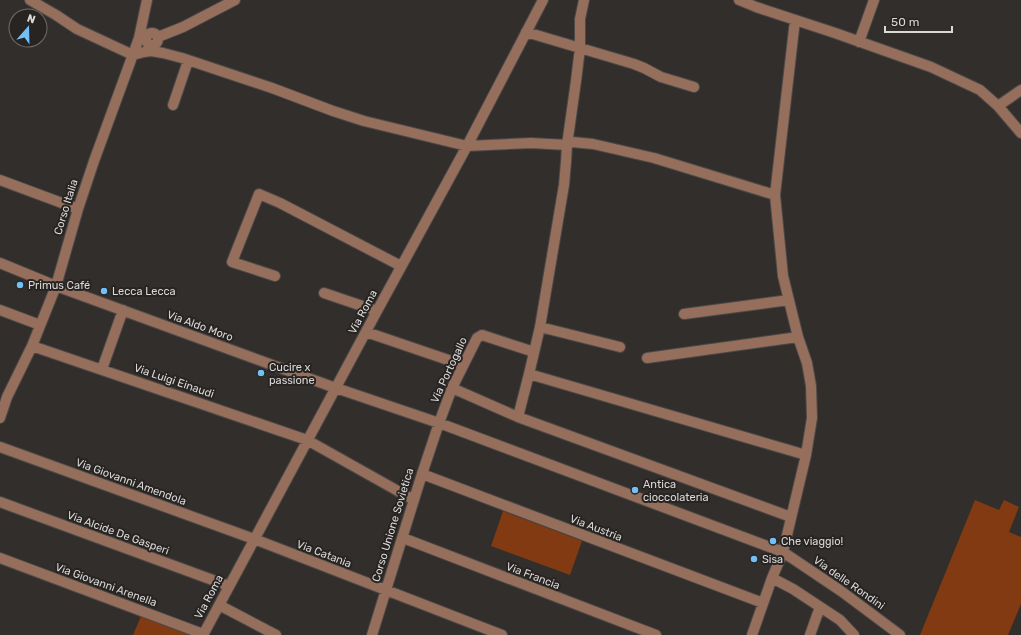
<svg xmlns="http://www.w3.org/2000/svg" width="1021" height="635" font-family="Rubik,sans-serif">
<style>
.green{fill:#813a12}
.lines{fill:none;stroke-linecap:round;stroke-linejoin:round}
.minor-casing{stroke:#4c4948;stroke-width:12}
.minor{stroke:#956e5c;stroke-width:10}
.poi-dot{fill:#73c0f6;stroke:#272422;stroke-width:1.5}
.labels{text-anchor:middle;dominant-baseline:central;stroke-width:4;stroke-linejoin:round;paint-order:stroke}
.street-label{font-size:11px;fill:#dbd9d8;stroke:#272422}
.poi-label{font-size:11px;fill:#dbd9d8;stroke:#272422;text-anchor:start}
</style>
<rect width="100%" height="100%" fill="#312e2c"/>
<path class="green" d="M975,500L999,510L1004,500L1019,507L1009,532L1021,537V604L1008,635H920Z
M503,511L582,541L570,575L491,546Z
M141,616L193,635H133Z"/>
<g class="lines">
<defs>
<path id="minor" d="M30,0L56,15L77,29L133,55L144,52L151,51L163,53L182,58L272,88L333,111L364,121L467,146L531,143L567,145L572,142L593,144L654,158L775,195
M739,0L756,7L835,33L931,67L980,90L998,106L1021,133
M526,32L634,64L644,68L661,77L694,87
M146 39a6 6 0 1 1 12 0a6 6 0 1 1-12 0Z
M158,37L183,27L235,0
M859,42L874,0
M173,105L188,61
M998,106L1021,90
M0,180L78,209
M0,263L56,286L330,386L439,423L783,552L841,591L900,635
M275,276L232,262L259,194L280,203L401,266
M324,293L377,311
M0,310L40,325
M684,314L789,300
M540,327L620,347
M366,332L463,365
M32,346L307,440L414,500
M647,358L798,337
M102,369L123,310
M529,374L806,455
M452,388L518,417L791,517
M518,417L529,374L540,327L564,185L566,162L567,145L576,81L580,48V19L584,0
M0,418L7,397L32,346L56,286L78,209L94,161L139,38L147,0
M0,447L254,539L502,635
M422,474L763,603
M0,502L229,586
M403,538L656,635
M0,558L203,634
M772,578L793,589L840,620L854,635
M219,605L276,635
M203,635L377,311L467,146L543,0
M372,635L422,474L439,423L452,388L477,338L482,335L534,352
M752,635L772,578L783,552L806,455L812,418L811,386L807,363L798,337L783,276L775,195L795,20
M810,635L820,607"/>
</defs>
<use href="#minor" class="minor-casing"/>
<use href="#minor" class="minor"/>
</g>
<g class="poi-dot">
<circle cx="20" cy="285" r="4"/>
<circle cx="104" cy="291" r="4"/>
<circle cx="261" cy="373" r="4"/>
<circle cx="635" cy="490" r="4"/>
<circle cx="773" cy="541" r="4"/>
<circle cx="754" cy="559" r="4"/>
</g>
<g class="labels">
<g class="street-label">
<text transform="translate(66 207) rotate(-73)">Corso Italia</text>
<text transform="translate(363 312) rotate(-62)">Via Roma</text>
<text transform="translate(200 326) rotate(20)">Via Aldo Moro</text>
<text transform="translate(449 370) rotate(-65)">Via Portogallo</text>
<text transform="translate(174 381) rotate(19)">Via Luigi Einaudi</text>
<text transform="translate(131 482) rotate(20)">Via Giovanni Amendola</text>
<text transform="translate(393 525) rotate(-73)">Corso Unione Sovietica</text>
<text transform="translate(596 528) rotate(21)">Via Austria</text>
<text transform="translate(118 533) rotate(20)">Via Alcide De Gasperi</text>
<text transform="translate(324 554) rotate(21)">Via Catania</text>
<text transform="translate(533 576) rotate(21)">Via Francia</text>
<text transform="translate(849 583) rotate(35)">Via delle Rondini</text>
<text transform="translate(106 585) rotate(20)">Via Giovanni Arenella</text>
<text transform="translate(209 597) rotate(-62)">Via Roma</text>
</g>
<g class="poi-label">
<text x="28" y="285">Primus Café</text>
<text x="112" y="291">Lecca Lecca</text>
<text x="269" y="367">Cucire x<tspan x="269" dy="13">passione</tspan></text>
<text x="643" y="484">Antica<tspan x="643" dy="13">cioccolateria</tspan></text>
<text x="781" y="541">Che viaggio!</text>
<text x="762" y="559">Sisa</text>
</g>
</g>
<g transform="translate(28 28) rotate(20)"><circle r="19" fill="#272422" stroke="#6f6c6b"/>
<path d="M0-3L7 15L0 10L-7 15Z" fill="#73c0f6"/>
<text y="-6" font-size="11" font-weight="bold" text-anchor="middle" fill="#dbd9d8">N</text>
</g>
<path d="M885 26v6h67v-6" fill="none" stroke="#dbd9d8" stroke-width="2"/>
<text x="891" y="26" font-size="12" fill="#dbd9d8" stroke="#272422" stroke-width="3" paint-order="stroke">50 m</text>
</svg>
